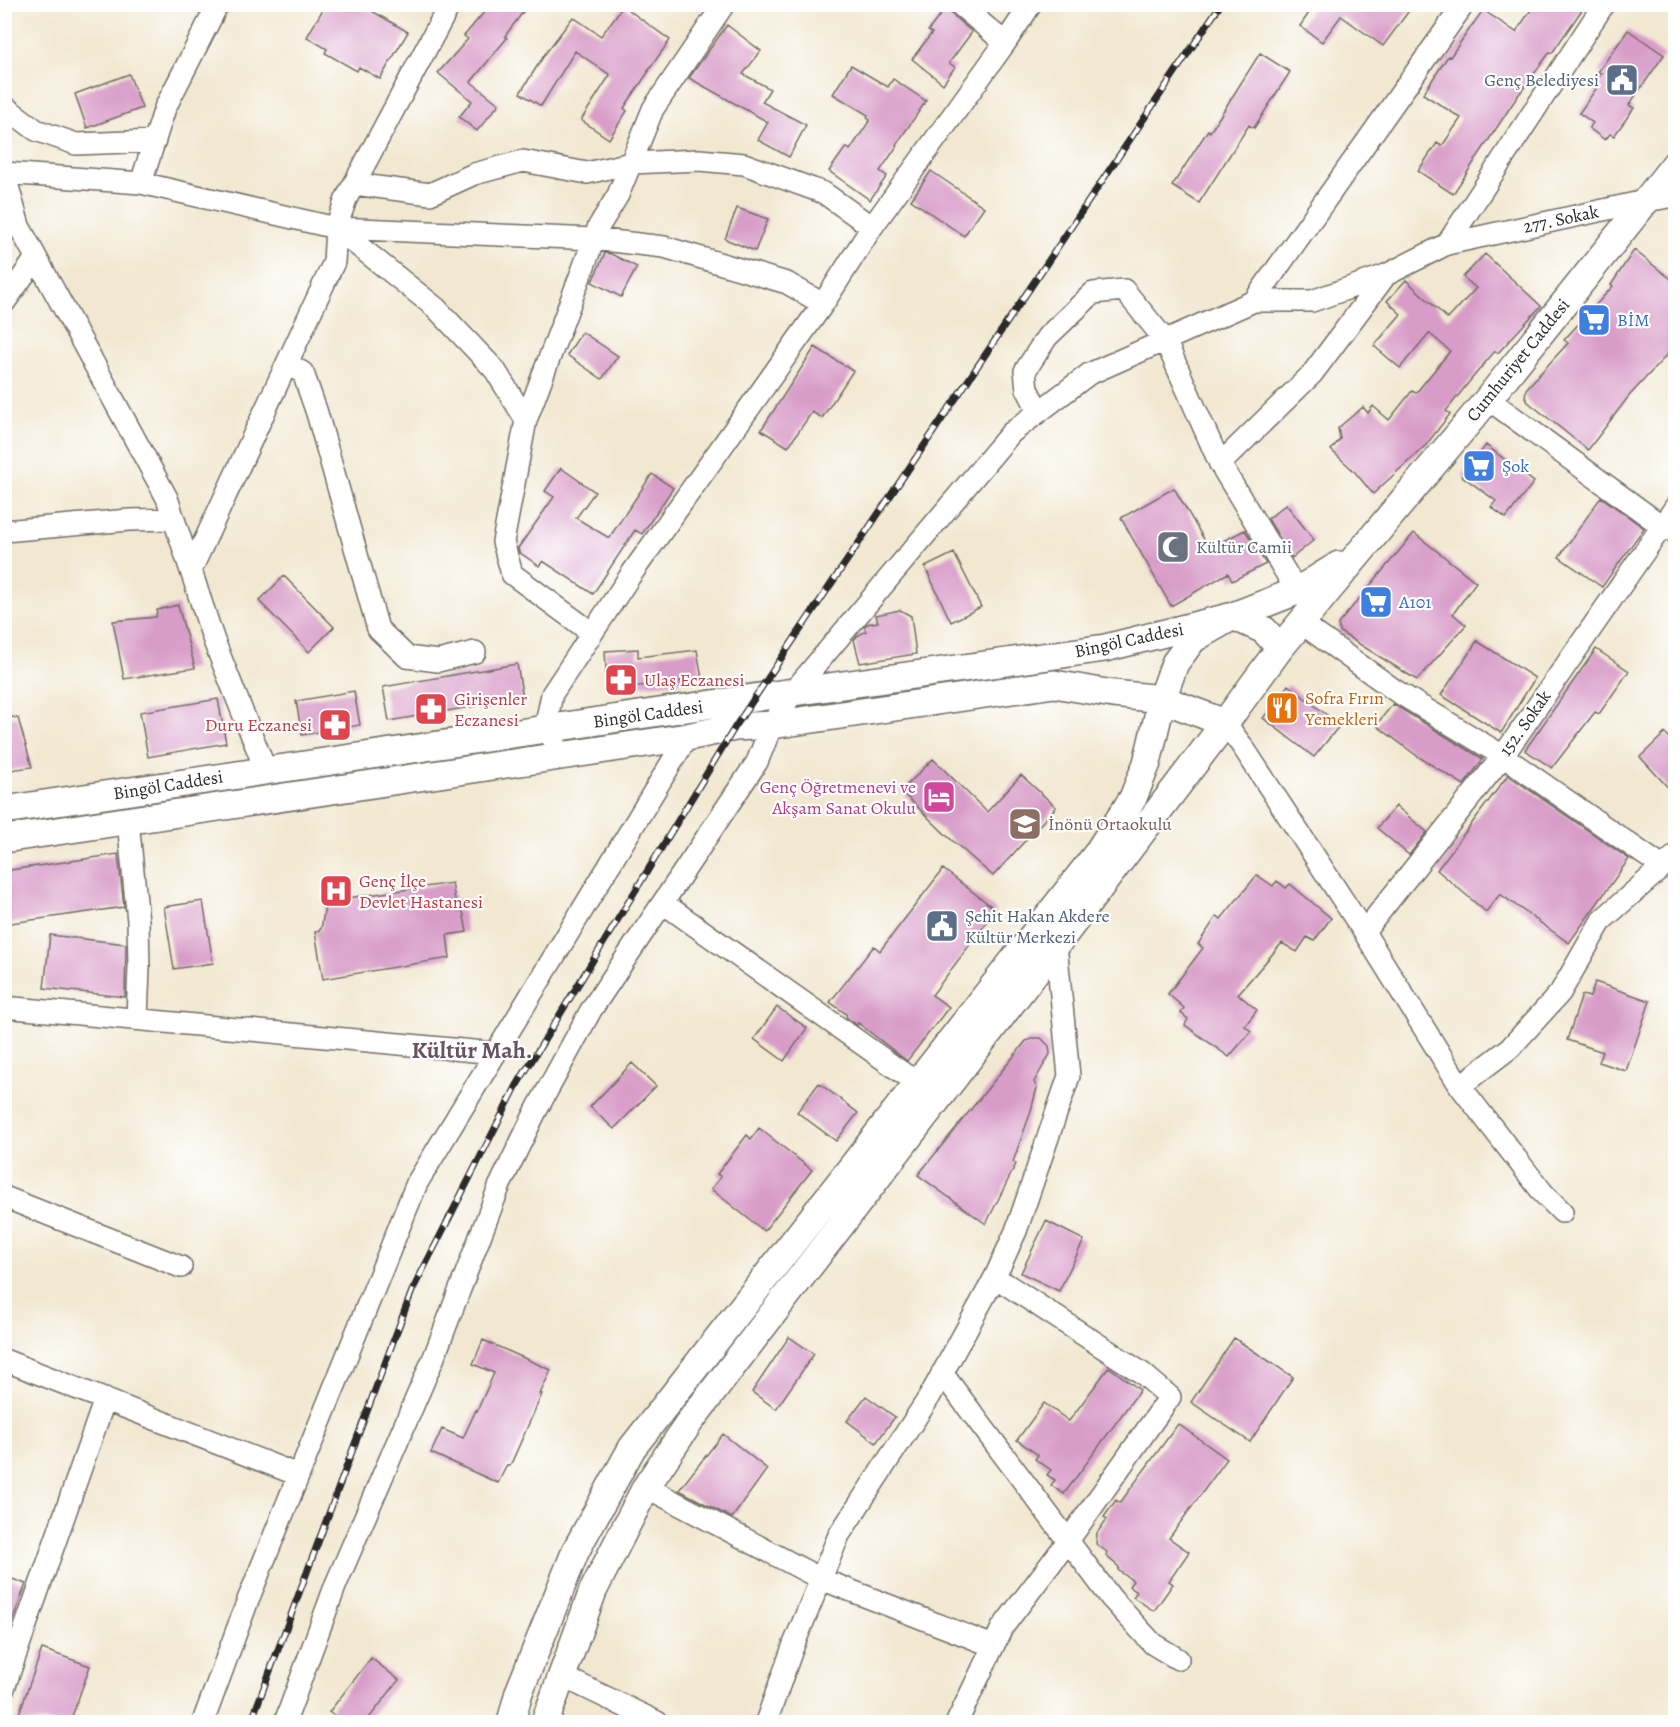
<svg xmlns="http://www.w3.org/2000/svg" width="1680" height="1727" font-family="Alegreya,serif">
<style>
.building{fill:#d89cc8}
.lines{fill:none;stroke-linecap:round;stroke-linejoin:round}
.minor-casing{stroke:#716d65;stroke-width:24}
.major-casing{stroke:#716d65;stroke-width:30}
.minor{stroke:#fff;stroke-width:21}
.major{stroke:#fff;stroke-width:27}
.rail-casing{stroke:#2b2b2b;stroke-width:7}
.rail{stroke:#fff;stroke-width:4.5;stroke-dasharray:14;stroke-linecap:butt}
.labels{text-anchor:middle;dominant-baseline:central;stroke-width:4.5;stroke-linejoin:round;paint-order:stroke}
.service-label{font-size:18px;fill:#4e5e75;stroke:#fff;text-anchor:end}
.street-label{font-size:18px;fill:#2b2b2b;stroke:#fff}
.shop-label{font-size:18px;fill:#366cbe;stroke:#fff;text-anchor:start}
.worship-label{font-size:18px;fill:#5b616d;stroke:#fff;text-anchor:start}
.health-label{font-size:18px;fill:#be3a42;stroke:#fff;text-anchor:start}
.food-label{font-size:18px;fill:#c56008;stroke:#fff;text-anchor:start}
.hotel-label{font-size:18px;fill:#b23c85;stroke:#fff;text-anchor:end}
.education-label{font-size:18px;fill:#785e54;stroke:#fff;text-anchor:start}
.district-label{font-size:24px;font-weight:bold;fill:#685362;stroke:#fff}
</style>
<rect width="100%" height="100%" fill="#fff"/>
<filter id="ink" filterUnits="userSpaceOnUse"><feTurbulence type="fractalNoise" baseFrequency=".0167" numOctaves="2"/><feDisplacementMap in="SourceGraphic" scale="12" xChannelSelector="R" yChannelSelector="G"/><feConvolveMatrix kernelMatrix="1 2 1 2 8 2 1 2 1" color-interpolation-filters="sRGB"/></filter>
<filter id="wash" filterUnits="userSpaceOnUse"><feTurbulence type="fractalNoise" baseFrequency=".008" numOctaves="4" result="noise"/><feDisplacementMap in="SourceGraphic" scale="24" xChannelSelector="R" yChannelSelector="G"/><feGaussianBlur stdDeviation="1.35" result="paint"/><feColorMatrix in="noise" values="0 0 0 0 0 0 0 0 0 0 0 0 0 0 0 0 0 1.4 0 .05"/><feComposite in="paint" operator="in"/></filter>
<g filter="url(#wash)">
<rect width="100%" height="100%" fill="#f2e8d1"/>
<g id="blocks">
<path class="building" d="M326,4H360L408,32L380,79L359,67L357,71L325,53L327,49L307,37Z
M491,4H529L505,36L507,38L471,82L499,104L477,131L459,117L472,101L438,73L468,39L464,36Z
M1315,4H1414L1383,46L1341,16L1322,42L1300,26Z
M1535,4H1586L1552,53L1550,52L1517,97L1453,194L1418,171L1437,143L1442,146L1461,118L1423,94L1448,56L1450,57L1483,10L1516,32Z
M623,6L670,40L648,71H649L624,108L627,111L609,139L581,120L610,75L575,51L541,106L520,93L545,54L573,17L601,36Z
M947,6L951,14L972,32L949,63L955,67L943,84L912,59L932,33L928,31Z
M727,25L761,51L743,74L770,89L762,102L806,125L789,157L758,140L768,122L689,78Z
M1628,30L1664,55L1629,105L1634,108L1614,136L1610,134L1605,140L1589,128L1593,123L1579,113L1596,89L1592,86L1602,73L1598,72Z
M1260,53L1290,72L1254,128L1249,125L1199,203L1172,186L1208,130L1210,132Z
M851,65L888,87L893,79L926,101L896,145L897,146L880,171L887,176L870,200L829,171L846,147L850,150L870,120L867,118L868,115L833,94Z
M129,74L142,108L87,128L75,94Z
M931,171L984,207L964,236L911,200Z
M737,208L768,219L755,251L725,239Z
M1634,250L1676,283V345L1629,396L1588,450L1528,402L1525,397L1526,389L1568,343L1564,340L1613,286L1611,285Z
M605,253L611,254L637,267L621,297L592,282Z
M1485,254L1541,306L1498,353L1495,351L1469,382L1446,411L1450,414L1426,445L1373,494L1354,471L1331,450L1340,439L1338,428L1363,407L1368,413L1373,406L1389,420L1412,391L1416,393L1450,351L1429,333L1400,368L1374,346L1401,314L1387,301L1406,280L1448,319L1476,288L1463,277Z
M582,332L618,356L602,379L567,355Z
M815,347L853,371L822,418L812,412L788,447L761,430Z
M1486,445L1534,482L1506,518L1491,507L1496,501L1462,476Z
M561,468L595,492L576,518L609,538L652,474L673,488L642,534L635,530L593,594L543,561L539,566L519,552L518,548L554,497L545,491Z
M1174,488L1209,548L1245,530L1266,564L1232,581L1228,573L1171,606L1121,518Z
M1601,497L1644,528L1602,587L1559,557Z
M1286,504L1314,540L1292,558L1268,519Z
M1414,533L1476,582L1453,614L1466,625L1417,680L1340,632L1338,624Z
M954,553L981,607L951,622L925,567Z
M284,576L334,627L309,652L259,601Z
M178,605L195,668L124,679L113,621L156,617L157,610Z
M900,610L911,616L916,654L860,663L854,640L857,636L866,631L864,627L867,624L878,622L876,615Z
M1477,641L1535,678L1501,733L1441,695Z
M638,649V657L697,650L702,679L639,686L607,687L605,651Z
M1596,649L1629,671L1599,714L1595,712L1552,768L1525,750Z
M517,664L523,698L389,721L383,687Z
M1288,685L1340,725L1314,757L1263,718Z
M354,691L360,725L302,735L296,701Z
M218,699L226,743L148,757L140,712Z
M1393,704L1483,759L1464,785L1417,756L1376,725Z
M4,716L18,718L32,767L4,771Z
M1665,733L1676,744V796L1640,757Z
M933,759L987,812L1021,775L1056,807L993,876L946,835L901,791Z
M1508,775L1629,859L1569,943L1500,894L1486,912L1437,870Z
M1396,806L1427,832L1409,855L1377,828Z
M118,854L124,907L4,924V871Z
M943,869L996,910L932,995L949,1007L907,1061L858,1023L857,1025L847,1018L846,1014L830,1002L874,946L880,951Z
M1257,875L1273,886L1277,881L1286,888L1290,884L1331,918L1314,941L1307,937L1297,952L1282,943L1238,994L1257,1010L1245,1026L1251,1031L1229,1057L1185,1025L1188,1019L1181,1013L1184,1008L1168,994L1203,948L1198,944L1217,916L1221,919Z
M452,883L457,911H463L467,932L447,935L450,958L323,979L315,932L321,929L325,907L333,900Z
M203,901L213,963L174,969L164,907Z
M50,935L126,944L125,997L44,988Z
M1595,982L1650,1001L1626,1071L1599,1062L1603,1052L1567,1040L1582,995L1590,997Z
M777,1007L807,1028L784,1061L754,1039Z
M1034,1038H1041L1049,1046L1050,1054L1034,1082L1037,1088L1030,1114L1013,1162L1016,1164L986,1224L918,1175L1026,1041Z
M632,1063L656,1086L614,1129L590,1107Z
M819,1083L858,1113L836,1141L797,1112Z
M759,1128L812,1170L764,1231L711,1189L721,1177L717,1174L747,1135L751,1139Z
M1046,1221L1084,1240L1059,1291L1021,1273Z
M789,1337L814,1354L776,1409L752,1392Z
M1234,1338L1293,1377L1250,1442L1191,1402Z
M483,1340L551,1370L540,1394H542L510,1466L507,1465L498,1483L431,1453L442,1429L463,1438L476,1410L477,1411L494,1373L473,1364Z
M1109,1367L1140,1390L1064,1494L1051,1485L1055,1480L1047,1475L1051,1470L1035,1459L1038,1455L1017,1440L1044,1403L1069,1421Z
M866,1396L895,1417L876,1443L847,1421Z
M1178,1424L1227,1459L1169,1538L1189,1552L1169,1581L1173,1584L1154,1611L1133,1597L1137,1592L1129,1586L1133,1581L1118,1570L1119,1567L1106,1556L1107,1552L1096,1544L1097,1533L1107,1519L1104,1517L1116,1500L1120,1503Z
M723,1434L767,1469L732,1518L679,1490Z
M4,1576L26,1584L6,1637H4Z
M42,1649L90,1666L70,1722H16Z
M371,1658L399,1680L366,1722H343L329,1712Z"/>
</g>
</g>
<g filter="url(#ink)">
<use href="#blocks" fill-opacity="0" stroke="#716d65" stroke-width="1.5"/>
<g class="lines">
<defs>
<path id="minor" d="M959,4L1005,43
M4,106L36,130L76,144L155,141
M4,172L19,226L167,498L214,641L266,771
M5,173L141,183L336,228L594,239L664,247L787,283L823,304
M141,183L165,108L218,4
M354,184L430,194L474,174L523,161L587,173L631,163L699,160L744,164L824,193L872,227
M336,228L436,308L495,370L526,420
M1447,244L1645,201L1676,196
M1254,301L1464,4
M4,303L36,258
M287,363L303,373L317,413L378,629L407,657L438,661L475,652
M1488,399L1662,526L1676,533
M1039,412L1027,389L1025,371L1047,337L1093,293L1124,290L1165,340L1220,464L1297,591
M1220,464L1312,374L1386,275
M4,531L129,520L174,519
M191,570L334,262L336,228L346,199L450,4
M1301,623L1396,691L1503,756L1661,866
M592,633L512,574L503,542L526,420L599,226L618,195L653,109L724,4
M1225,723L1243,747L1364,932L1460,1086L1543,1193L1562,1212
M555,741L545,729L552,694L630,576L823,304L872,227L1005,43L1031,4
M128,821L138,921L139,967L137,1019
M663,903L917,1083
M1364,932L1503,756L1676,506
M4,1007L495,1053
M1460,1086L1510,1048L1560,993L1602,920L1676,855
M4,1197L181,1267
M4,1360L298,1475
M942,1373L1111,1598L1153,1644L1178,1659
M646,1487L821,1579L993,1646
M562,1676L657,1722
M4,1688L105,1399
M203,1722L248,1600L417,1183L687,737
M285,1722L336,1584L434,1357L499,1187L536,1111L591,1010L757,762L772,725L793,692L1011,433L1089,374L1254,301H1312L1386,275L1447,244L1604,4
M766,1722L794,1644L839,1535L930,1396L995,1277L1016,1231L1069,1076L1056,945
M957,1722L1002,1628L1068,1541L1170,1397L1142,1373L995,1277"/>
<path id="major" d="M4,810L793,692L1105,648L1233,616L1264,630L1280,648
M4,839L687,737L735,727L772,725L1054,684L1113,694L1162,699L1225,723
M511,1722L519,1692L576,1550L632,1448L1096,855L1133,798L1147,763L1162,699L1175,663L1193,639L1233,616L1297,591L1339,565
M545,1722L593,1591L646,1487L691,1420L1056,945L1225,723L1280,648L1488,399L1676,163"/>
</defs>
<use href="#minor" class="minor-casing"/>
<use href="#major" class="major-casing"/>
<use href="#minor" class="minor"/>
<use href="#major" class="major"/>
<defs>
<path id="rail" d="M251,1722L412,1291L517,1085L735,727L1221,4"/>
</defs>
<use href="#rail" class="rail-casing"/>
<use href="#rail" class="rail"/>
</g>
</g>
<defs>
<symbol id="civic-square" viewBox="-11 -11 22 22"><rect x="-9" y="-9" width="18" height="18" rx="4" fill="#5c6f8a" stroke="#fff"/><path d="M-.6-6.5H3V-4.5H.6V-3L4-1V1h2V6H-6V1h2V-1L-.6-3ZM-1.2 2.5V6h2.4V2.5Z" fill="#fff"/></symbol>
<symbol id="supermarket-square" viewBox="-11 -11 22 22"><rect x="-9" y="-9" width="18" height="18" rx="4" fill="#3f7fe0" stroke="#fff"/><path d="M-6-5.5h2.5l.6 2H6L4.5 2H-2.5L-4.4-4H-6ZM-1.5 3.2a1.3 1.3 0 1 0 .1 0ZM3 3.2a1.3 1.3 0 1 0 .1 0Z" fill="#fff"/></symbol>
<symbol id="mosque-square" viewBox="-11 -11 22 22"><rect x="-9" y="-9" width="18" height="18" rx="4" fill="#6b7280" stroke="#fff"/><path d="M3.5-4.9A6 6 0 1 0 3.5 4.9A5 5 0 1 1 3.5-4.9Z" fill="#fff"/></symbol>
<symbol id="pharmacy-square" viewBox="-11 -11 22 22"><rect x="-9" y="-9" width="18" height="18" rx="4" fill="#e0444e" stroke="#fff"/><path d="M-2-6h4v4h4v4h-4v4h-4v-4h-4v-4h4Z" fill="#fff"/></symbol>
<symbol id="restaurant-square" viewBox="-11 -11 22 22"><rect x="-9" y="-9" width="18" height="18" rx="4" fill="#e8710a" stroke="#fff"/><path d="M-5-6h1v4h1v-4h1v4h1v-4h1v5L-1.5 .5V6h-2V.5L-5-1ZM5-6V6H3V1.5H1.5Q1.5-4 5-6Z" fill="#fff"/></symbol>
<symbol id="hotel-square" viewBox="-11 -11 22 22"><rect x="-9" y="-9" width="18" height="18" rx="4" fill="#d1479c" stroke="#fff"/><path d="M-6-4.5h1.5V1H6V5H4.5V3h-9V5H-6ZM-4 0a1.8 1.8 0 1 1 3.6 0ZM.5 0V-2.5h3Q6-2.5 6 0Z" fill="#fff"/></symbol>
<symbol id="school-square" viewBox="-11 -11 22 22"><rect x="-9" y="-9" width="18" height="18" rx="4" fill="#8d6e63" stroke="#fff"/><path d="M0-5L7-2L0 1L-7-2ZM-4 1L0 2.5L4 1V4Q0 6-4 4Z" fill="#fff"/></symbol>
<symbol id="hospital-square" viewBox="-11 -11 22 22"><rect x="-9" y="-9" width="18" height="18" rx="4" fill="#e0444e" stroke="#fff"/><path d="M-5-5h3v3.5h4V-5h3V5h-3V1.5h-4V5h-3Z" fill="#fff"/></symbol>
</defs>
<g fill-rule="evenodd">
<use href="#civic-square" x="1603" y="61" width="38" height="38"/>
<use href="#supermarket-square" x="1575" y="301" width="38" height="38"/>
<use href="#supermarket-square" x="1460" y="447" width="38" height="38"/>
<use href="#mosque-square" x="1154" y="528" width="38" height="38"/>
<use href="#supermarket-square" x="1357" y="583" width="38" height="38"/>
<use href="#pharmacy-square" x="602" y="661" width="38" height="38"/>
<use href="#restaurant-square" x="1263" y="689" width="38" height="38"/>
<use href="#pharmacy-square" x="412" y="690" width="38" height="38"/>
<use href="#pharmacy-square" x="316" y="706" width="38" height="38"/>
<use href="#hotel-square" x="920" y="778" width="38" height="38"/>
<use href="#school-square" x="1006" y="805" width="38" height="38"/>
<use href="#hospital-square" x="317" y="872" width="38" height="38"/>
<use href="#civic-square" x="923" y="907" width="38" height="38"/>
</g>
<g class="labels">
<g class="service-label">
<text x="1599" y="80">Genç Belediyesi</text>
<text x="965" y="916" text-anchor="start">Şehit Hakan Akdere<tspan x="965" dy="21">Kültür Merkezi</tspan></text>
</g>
<g class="street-label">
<text transform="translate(1561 219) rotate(-12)">277. Sokak</text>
<text transform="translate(1518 360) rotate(-51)">Cumhuriyet Caddesi</text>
<text transform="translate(1129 640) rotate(-12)">Bingöl Caddesi</text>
<text transform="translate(648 714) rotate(-8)">Bingöl Caddesi</text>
<text transform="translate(1525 723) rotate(-55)">152. Sokak</text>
<text transform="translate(168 785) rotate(-9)">Bingöl Caddesi</text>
</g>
<g class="shop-label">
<text x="1617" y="320">BİM</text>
<text x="1502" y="466">Şok</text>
<text x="1399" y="602">A101</text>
</g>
<g class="worship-label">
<text x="1196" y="547">Kültür Camii</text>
</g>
<g class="health-label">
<text x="644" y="680">Ulaş Eczanesi</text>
<text x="454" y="699">Girişenler<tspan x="454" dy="21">Eczanesi</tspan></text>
<text x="312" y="725" text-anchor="end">Duru Eczanesi</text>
<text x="359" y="881">Genç İlçe<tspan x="359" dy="21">Devlet Hastanesi</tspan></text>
</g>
<g class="food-label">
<text x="1305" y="698">Sofra Fırın<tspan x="1305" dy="21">Yemekleri</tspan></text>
</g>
<g class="hotel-label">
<text x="916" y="787">Genç Öğretmenevi ve<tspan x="916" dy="21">Akşam Sanat Okulu</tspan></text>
</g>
<g class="education-label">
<text x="1048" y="824">İnönü Ortaokulu</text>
</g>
<g class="district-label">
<text x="472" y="1050">Kültür Mah.</text>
</g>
</g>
<rect width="1680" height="1727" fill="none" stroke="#fff" stroke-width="24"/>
</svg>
